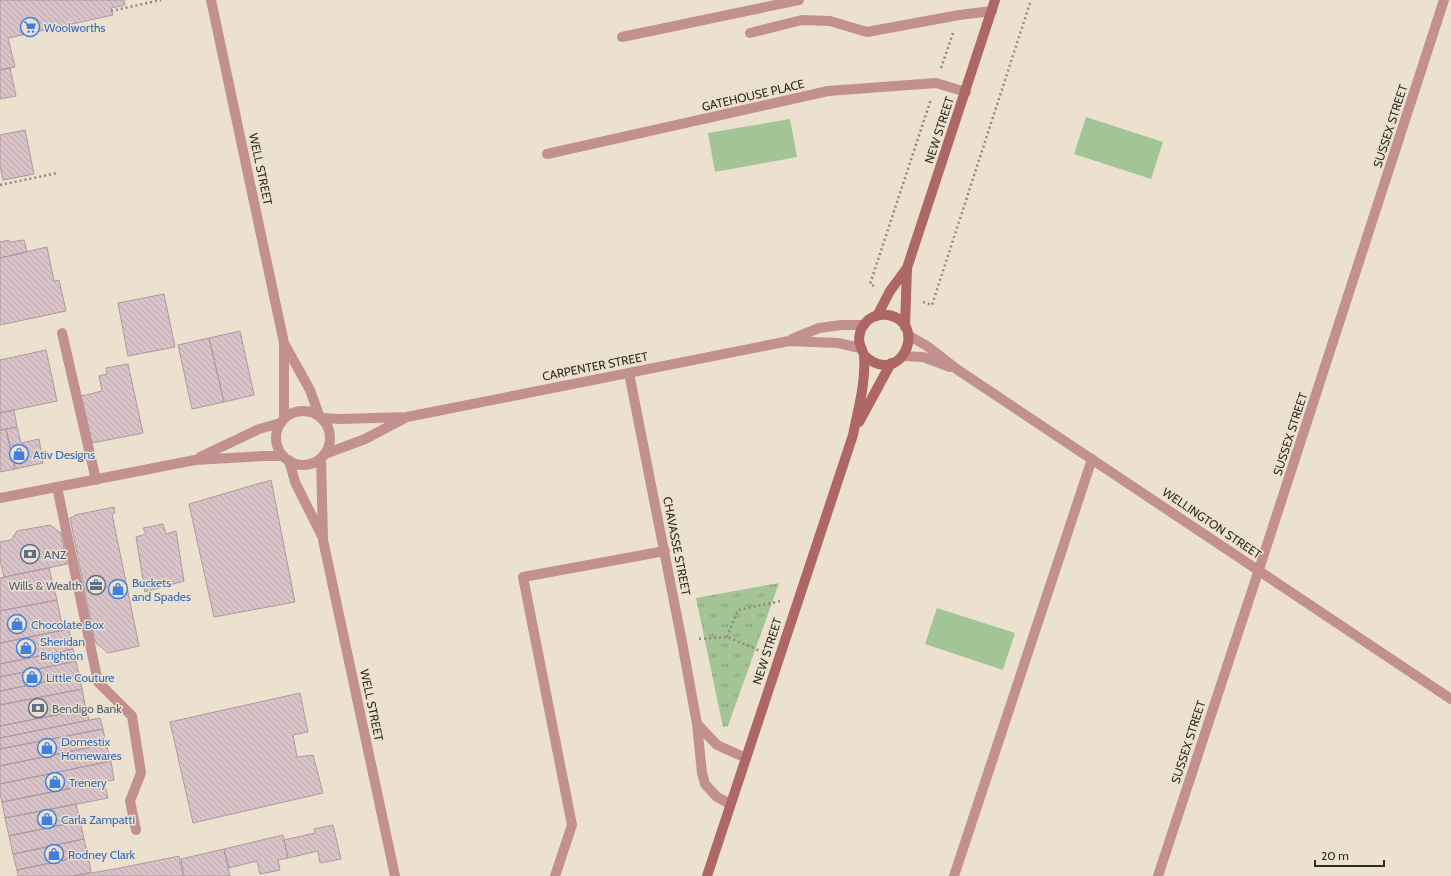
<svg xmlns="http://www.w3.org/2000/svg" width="1451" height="876" font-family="Cabin,sans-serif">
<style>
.green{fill:#a3c495}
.park{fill:url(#park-tufts)}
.building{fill:url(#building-back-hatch);stroke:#ad989e}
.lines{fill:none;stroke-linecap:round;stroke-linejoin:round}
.path{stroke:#91897c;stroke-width:2.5;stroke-dasharray:2 3;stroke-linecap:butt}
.service{stroke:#c2908f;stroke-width:10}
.minor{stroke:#c2908f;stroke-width:10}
.tertiary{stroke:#c2908f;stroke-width:10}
.secondary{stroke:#af6766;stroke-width:10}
.labels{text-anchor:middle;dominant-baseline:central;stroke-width:3;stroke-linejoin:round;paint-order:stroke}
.shop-label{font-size:12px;fill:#366cbe;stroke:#ece1cf;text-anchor:start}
.street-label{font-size:12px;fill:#302c25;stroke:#ece1cf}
.service-label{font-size:12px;fill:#4e5e75;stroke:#ece1cf;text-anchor:start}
</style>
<defs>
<pattern id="park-tufts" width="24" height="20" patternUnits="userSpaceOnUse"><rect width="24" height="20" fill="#a3c495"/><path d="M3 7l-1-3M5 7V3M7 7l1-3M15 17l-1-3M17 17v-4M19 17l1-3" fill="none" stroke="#859f79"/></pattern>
<pattern id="building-back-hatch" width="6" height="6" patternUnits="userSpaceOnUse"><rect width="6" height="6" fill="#d9c3c9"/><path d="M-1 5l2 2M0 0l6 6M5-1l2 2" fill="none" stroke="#bba8ac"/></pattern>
</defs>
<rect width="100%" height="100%" fill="#ece1cf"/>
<path class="green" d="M1086,117L1163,142L1151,179L1074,154Z
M790,119L797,157L715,172L708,133Z
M937,608L1015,633L1003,670L925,644Z"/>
<path class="park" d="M779,583L728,726L723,727L696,598Z"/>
<path class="building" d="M0,0H124L125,5L111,8L113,15L8,38L15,67L0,70Z
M10,68L16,96L0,99V70Z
M25,130L34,174L3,180L0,165V135Z
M9,240L10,242L24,240L27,252L0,258V242Z
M47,247L54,281L59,280L66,311L0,325V258Z
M164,294L175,347L128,356L118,303Z
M240,331L254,395L224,402L209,338Z
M209,338L224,402L192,409L178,345Z
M46,350L57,401L0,413V360Z
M128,364L143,433L92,443L81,396L102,391L99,376L107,374L106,368Z
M14,410L17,427L0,430V413Z
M17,427L21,443L39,439L43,463L15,469L6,429Z
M6,429L15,469L0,472V430Z
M271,480L295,602L214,617L189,504Z
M114,507L115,513L112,514L139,646L108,653L95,642L70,518L75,516V515Z
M163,524L166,534L176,531L184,581L145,592L136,537L146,534L143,528Z
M50,525L61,533L67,564L4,577L0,560V542L11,540L17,531Z
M49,568L57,600L0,611V578Z
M57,600L63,630L0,643V611Z
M69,629L73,649L0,664V643Z
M73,649L76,661L0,677V664Z
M76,661L79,675L0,691V677Z
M79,675L82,689L0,705V691Z
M82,689L86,709L0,726V705Z
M300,693L308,732L293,735L297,757L313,755L323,793L193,823L170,722Z
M86,709L89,720L0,738V726Z
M100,718L103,729L0,749V738Z
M103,729L106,744L0,766V749Z
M106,744L111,761L0,784V766Z
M111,761L114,780L2,802L0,794V784Z
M104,781L108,798L5,818L2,802Z
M76,804L80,821L9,836L5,818Z
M80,821L84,839L13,854L9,836Z
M333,825L341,859L320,863L318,851L288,858L284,840L315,833L314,829Z
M283,835L288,858L278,860L280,870L260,874L257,861L229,868L224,849Z
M84,839L88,855L17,870L13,854Z
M224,849L230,876H184L181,859Z
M88,855L91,872L73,876H18L17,870Z
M179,856L183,876H73L115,869Z"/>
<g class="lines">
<path class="path" d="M111,11L161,0
M941,68L953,33
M0,185L57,173
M874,286L870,284L931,99
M923,302L932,305L1031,0
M727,637L738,610L781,601
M699,639L727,637L763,652"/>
<path class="service" d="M750,33L802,20L830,21L867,32L959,15L992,11
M547,154L828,91L936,83L966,92
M62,333L96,480
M57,487L98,682L132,716L141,773L130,801L136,830
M555,876L572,825L523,577L665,551
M954,876L1092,459"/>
<path class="minor" d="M622,37L799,0
M908,335L927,346L958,370L1451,699
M792,339L819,328L841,325H864
M902,356L923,357L950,367
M629,373L682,642L697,724L702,773L705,784L717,797L730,804
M322,418L341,419L407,417L789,341L838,343L860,348
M325,454L365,439L405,418
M200,457L259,429L281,423
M0,498L195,460L264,456H283
M697,724L717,745L746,758
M1158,876L1266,548L1444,0"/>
<path class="tertiary" d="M211,0L284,343V419
M285,345L310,390L319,415
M276 438a27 27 0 1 1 54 0a27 27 0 1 1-54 0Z
M321,458L323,540L395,876
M289,460L295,482L322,536"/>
<path class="secondary" d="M877,316L890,291L907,268
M905,327L907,268L995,0
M859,422L891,363
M707,876L853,435C858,409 866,383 864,356C863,348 857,345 860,333C861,328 864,324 868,320C873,316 881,314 888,315C930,323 900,390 864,355"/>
</g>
<defs>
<symbol id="supermarket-ring" viewBox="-11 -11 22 22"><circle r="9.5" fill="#ece1cf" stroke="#3f7fe0" stroke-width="1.5"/><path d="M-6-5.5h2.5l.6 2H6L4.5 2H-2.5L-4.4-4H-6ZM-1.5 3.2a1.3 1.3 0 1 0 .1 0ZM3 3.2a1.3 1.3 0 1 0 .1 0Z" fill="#3f7fe0"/></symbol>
<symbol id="shop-ring" viewBox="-11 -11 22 22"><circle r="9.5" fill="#ece1cf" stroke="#3f7fe0" stroke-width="1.5"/><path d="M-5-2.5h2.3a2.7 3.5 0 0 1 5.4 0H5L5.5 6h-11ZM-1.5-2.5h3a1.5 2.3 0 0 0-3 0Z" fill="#3f7fe0"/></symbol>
<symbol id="bank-ring" viewBox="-11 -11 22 22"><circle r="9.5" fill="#ece1cf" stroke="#5c6f8a" stroke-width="1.5"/><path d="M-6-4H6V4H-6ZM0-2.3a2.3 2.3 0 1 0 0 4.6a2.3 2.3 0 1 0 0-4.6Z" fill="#5c6f8a"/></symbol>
<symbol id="office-ring" viewBox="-11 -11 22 22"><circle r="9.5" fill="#ece1cf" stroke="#5c6f8a" stroke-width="1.5"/><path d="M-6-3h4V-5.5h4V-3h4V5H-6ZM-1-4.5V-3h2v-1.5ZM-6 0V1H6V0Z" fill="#5c6f8a"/></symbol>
</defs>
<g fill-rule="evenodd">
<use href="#supermarket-ring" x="19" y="16" width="22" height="22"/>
<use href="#shop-ring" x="8" y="443" width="22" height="22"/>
<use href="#bank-ring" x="19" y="543" width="22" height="22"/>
<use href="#office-ring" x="85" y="574" width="22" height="22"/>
<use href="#shop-ring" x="107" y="578" width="22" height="22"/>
<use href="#shop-ring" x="6" y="613" width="22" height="22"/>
<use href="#shop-ring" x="15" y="637" width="22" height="22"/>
<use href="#shop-ring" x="21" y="666" width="22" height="22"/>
<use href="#bank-ring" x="27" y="697" width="22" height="22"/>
<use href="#shop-ring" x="36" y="737" width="22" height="22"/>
<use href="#shop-ring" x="44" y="771" width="22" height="22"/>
<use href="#shop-ring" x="36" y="808" width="22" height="22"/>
<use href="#shop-ring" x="43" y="843" width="22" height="22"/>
</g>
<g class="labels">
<g class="shop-label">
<text x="44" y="27">Woolworths</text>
<text x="33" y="454">Ativ Designs</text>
<text x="132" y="582">Buckets<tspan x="132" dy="14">and Spades</tspan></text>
<text x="31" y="624">Chocolate Box</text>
<text x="40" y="641">Sheridan<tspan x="40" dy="14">Brighton</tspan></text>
<text x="46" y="677">Little Couture</text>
<text x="61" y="741">Domestix<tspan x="61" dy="14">Homewares</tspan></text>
<text x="69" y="782">Trenery</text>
<text x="61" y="819">Carla Zampatti</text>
<text x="68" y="854">Rodney Clark</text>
</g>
<g class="street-label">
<text transform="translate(753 95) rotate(-13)">GATEHOUSE PLACE</text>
<text transform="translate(1390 126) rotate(-72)">SUSSEX STREET</text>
<text transform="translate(939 130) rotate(-72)">NEW STREET</text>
<text transform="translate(261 169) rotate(78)">WELL STREET</text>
<text transform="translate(595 366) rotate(-11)">CARPENTER STREET</text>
<text transform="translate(1290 434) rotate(-72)">SUSSEX STREET</text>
<text transform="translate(1212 523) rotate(34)">WELLINGTON STREET</text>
<text transform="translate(677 546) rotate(79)">CHAVASSE STREET</text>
<text transform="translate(767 651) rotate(-72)">NEW STREET</text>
<text transform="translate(372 705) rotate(78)">WELL STREET</text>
<text transform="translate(1188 742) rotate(-72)">SUSSEX STREET</text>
</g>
<g class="service-label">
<text x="44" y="554">ANZ</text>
<text x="82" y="585" text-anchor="end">Wills &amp; Wealth</text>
<text x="52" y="708">Bendigo Bank</text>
</g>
</g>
<path d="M1315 860v6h69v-6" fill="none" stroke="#302c25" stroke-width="2"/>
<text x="1321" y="860" font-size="12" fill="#302c25" stroke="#ece1cf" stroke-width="3" paint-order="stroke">20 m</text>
</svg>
